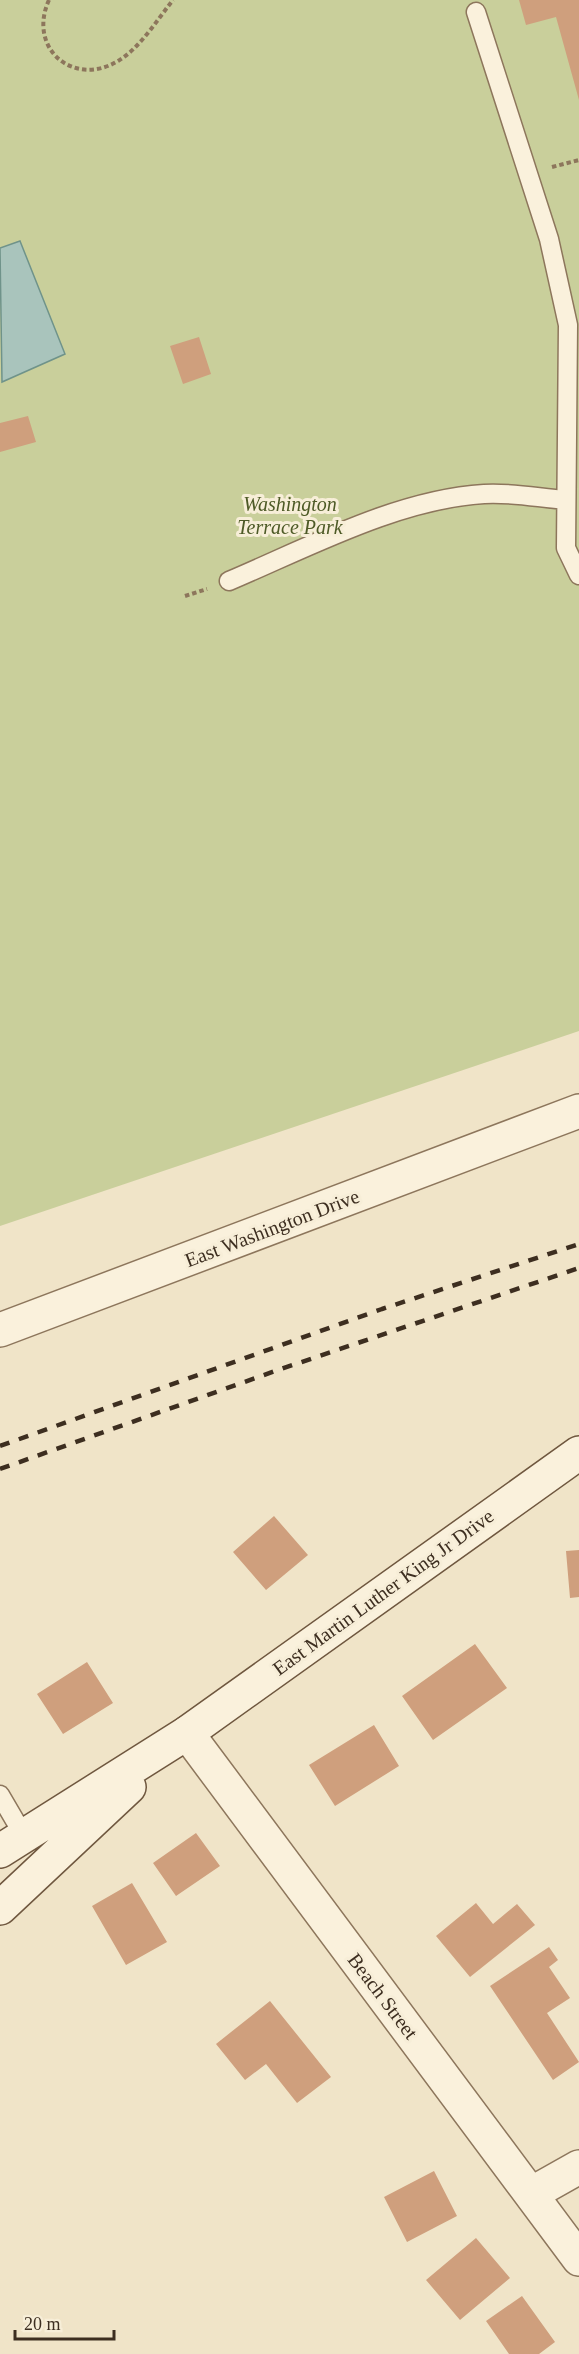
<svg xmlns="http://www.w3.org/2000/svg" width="579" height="2354" font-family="'Times New Roman',serif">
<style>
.green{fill:#c9cf9b}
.water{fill:#a9c4bc;stroke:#6f938a;stroke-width:1.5}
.building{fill:#cf9f7d}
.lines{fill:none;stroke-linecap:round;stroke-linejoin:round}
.service-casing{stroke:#8d765c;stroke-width:21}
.minor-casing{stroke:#8d765c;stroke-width:36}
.tertiary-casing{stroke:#8d765c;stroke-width:36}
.secondary-casing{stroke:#6f573f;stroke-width:36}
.path{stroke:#8d765c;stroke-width:4;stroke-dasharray:4.5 3;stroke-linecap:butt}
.service{stroke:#faf1dc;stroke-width:18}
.minor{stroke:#faf1dc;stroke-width:33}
.tertiary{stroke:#faf1dc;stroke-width:33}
.secondary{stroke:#faf1dc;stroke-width:33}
.rail{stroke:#3d2e20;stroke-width:4.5;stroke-dasharray:10 10;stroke-linecap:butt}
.labels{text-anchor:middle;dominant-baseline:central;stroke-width:6;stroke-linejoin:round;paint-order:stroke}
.park-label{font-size:20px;font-style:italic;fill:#4d5a26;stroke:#f7eed8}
.street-label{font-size:20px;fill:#3d2e20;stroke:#f7eed8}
</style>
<rect width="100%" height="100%" fill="#f0e4c8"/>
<path class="green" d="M0,0H579V1031L0,1226Z"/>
<path class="water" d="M20,241L65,354L2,382L0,248Z"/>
<path class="building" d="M519,0H579V100L556,17L526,25Z
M199,337L211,374L183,384L170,346Z
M28,416L36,442L0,452V423Z
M274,1516L308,1555L266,1590L233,1552Z
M579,1550V1597L570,1598L566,1551Z
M475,1644L507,1688L433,1740L402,1696Z
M87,1662L113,1703L63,1734L37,1694Z
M374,1725L399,1766L335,1806L309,1765Z
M196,1833L220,1866L176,1896L153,1863Z
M132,1883L167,1942L126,1965L92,1906Z
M476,1903L493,1924L517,1904L535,1925L470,1977L436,1936Z
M549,1947L558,1960L549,1967L570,1998L547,2013L579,2062L553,2080L490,1986Z
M270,2001L331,2077L297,2103L266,2064L245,2080L216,2044Z
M434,2171L457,2216L407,2242L384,2197Z
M476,2238L510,2278L460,2320L426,2280Z
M522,2296L555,2342L539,2354H509L486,2321Z"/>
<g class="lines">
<defs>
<path id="service" d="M476,12L549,239L568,325L566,548L579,575
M229,581C307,548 398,499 484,494C510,492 539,498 566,500
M0,1795L24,1836"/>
<path id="minor" d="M187,1733L579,2259
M531,2194L579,2167"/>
<path id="tertiary" d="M0,1330L579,1111"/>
<path id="secondary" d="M0,1851L187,1733L579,1453
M0,1908L129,1787"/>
</defs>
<use href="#service" class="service-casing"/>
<use href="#minor" class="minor-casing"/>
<use href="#tertiary" class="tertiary-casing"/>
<use href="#secondary" class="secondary-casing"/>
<path class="path" d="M49,0C27,48 73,88 118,61C140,48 157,20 173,0
M552,167L579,160
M185,596L207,589"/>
<use href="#service" class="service"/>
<use href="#minor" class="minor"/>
<use href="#tertiary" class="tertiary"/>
<use href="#secondary" class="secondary"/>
<path class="rail" d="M0,1446L382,1309L579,1244
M0,1469L278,1370L579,1268"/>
</g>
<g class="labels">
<g class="park-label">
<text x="290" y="504">Washington<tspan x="290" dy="23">Terrace Park</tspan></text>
</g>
<g class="street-label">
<text transform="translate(272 1228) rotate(-21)">East Washington Drive</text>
<text transform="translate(383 1592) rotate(-36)">East Martin Luther King Jr Drive</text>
<text transform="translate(383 1996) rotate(53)">Beach Street</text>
</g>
</g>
<path d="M15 2330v9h99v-9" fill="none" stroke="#3d2e20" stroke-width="3"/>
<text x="24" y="2330" font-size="18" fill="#3d2e20" stroke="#f7eed8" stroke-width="4.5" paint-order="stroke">20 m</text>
</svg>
